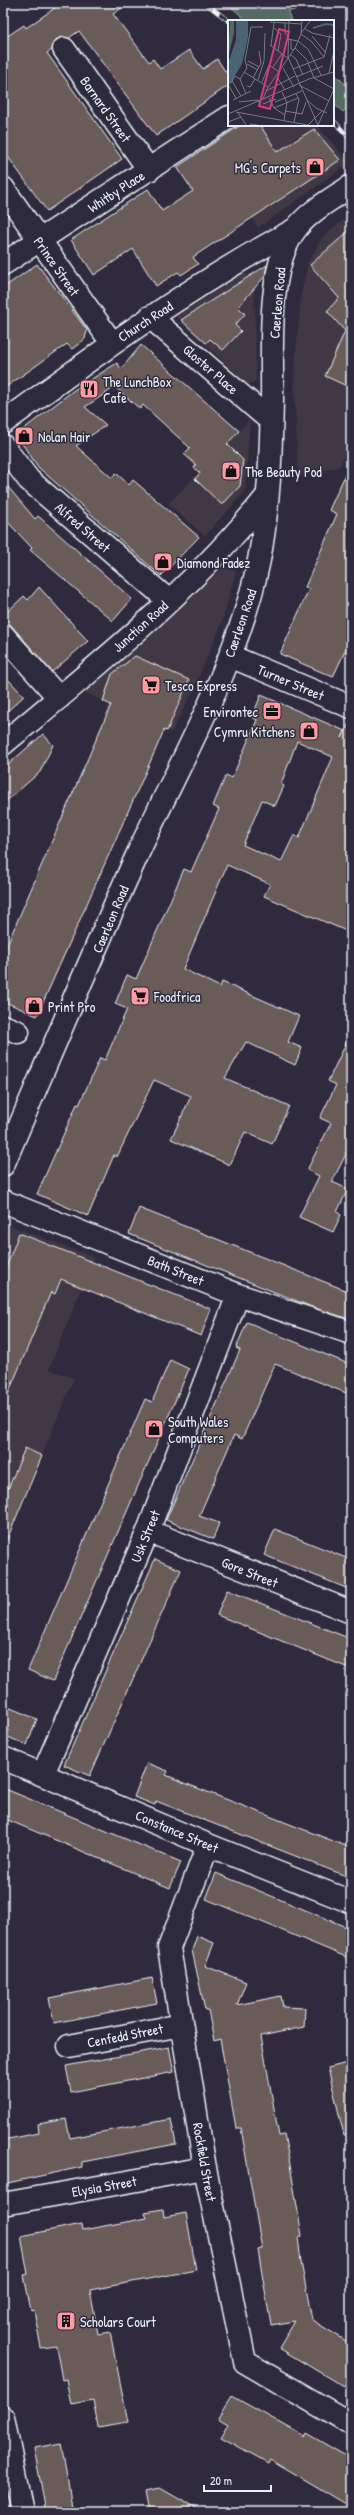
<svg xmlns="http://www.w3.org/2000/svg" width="354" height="2515" font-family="'Patrick Hand',sans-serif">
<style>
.built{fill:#403945}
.green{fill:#566a64;stroke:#9faeae}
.building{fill:#695c58;stroke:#e8f1f8;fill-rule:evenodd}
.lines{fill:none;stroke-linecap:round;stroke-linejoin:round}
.minor-casing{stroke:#e8f1f8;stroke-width:25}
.major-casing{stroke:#e8f1f8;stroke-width:25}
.minor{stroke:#2f2a3d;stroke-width:22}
.major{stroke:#2f2a3d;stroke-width:22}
.rail-casing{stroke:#e8f1f8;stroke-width:4.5}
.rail{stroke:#2f2a3d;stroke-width:3;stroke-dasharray:9;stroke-linecap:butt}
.labels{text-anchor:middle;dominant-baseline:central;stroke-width:3;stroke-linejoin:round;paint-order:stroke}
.street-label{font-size:14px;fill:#e8f1f8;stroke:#2f2a3d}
.poi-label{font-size:14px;fill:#e8f1f8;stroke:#2f2a3d;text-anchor:start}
.inset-river{fill:none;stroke:#4b6473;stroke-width:2}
.inset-road{fill:none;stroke:#797a88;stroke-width:1}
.view{fill:#ca437a;fill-opacity:0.15;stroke:#ca437a;stroke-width:2}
.inset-edge{fill:none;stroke:#e8f1f8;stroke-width:2}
</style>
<rect width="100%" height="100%" fill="#2f2a3d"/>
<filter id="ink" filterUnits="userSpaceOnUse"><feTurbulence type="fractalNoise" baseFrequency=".025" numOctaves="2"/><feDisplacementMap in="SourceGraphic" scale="8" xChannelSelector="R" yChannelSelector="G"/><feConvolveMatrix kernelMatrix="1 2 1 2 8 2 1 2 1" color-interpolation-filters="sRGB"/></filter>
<g filter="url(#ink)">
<path class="built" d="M230,125H317L349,163L258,228L203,142Z
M351,214V441L340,466L298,477L294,377L301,294L308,263L322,237Z
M244,273L254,280L256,382L247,384L176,317Z
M250,420L245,491L205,536L168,504Z
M224,567L236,571L221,625L191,695L171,733L80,690Z
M6,1224L94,1257L49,1369L74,1378L9,1535L3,1533V1232Z"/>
<path class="green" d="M227,3H351V7L309,5L288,12L291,21H247Z
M333,72L351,90V104L343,112L333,103Z"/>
<path class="building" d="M62,3H129L113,14L149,62L153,59L160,69L189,50L203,69L217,59L229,77V85L156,136L79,31L69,38L57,39L52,50L47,53L122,159L47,211L3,150V39L24,25L26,28Z
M241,125H260L277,152L314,129L340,160L193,257L198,264L181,275L178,272L156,286L133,249L94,275L71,240L148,189L162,211L193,191L177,167Z
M351,229V388L325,376L345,331L327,311L339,298L310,265Z
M37,264L87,330L85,339L72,349L67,344L3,389V288Z
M267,265L265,276L238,307L245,314L235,325L241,331L223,350L210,339L206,343L181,320Z
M141,345L239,431L227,444L243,460L240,486L222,505L195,479L200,473L194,468L196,465L184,454L190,448L143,405L140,409L115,387L85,407L106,425L76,446L112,478L116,473L129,485L133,480L199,537L161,576L39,468L16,435L74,390L117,363L121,369Z
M351,462V638L333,677L280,654L309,589L305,587L337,514L329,510Z
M3,481L35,519L38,516L132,599L113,621L30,550L32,548L3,517Z
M39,587L88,641L52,672L3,616L24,596L28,600Z
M135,656L189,680L167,731L164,730L155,751L37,1016L3,1001V954L111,705L103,701L112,674Z
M3,674L24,696L3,715Z
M261,695L345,731L342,738L351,719V933L264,896L270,884L227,865L183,969L220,987L222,982L299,1016L288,1042L302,1048L295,1065L246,1042L225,1078L289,1106L272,1144L245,1132L230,1165L171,1139L191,1096L154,1080L117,1157L114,1155L88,1216L37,1194L77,1104L79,1105L100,1058L105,1060L127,1009L115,1004L127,975L136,979L184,869L191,872L219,809L213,806L226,775L232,778L257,720L252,717ZM297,741L333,757L299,838L294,835L281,862L243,845L262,800L275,806L284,786L281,784Z
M43,734L53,745L40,772L3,804V769Z
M351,1033V1144L332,1182L348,1189L337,1212L341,1215L333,1232L299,1217L319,1176L307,1170L331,1123L320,1118L336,1085L328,1081Z
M139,1208L350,1292L349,1319L312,1307L129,1234Z
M19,1233L211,1309L201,1336L61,1279L55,1294L51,1292L3,1406V1276Z
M247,1322L351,1365V1395L275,1364L242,1439L234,1435L199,1516L219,1523L213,1539L166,1520L240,1350L236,1348Z
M170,1360L189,1369L53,1681L28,1670L145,1399L152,1402Z
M25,1448L42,1456L3,1549V1487L8,1489Z
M275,1529L351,1560V1590L264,1555Z
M155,1559L181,1570L90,1776L64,1765Z
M227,1590L351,1639V1669L217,1615Z
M3,1705L37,1719L27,1745L3,1735Z
M147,1763L168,1771L166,1775L187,1784L351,1848V1878L156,1801L155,1805L134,1797Z
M3,1788L181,1862L170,1888L3,1818Z
M216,1873L351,1929V1959L206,1899Z
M197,1936L214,1943L205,1966L246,1982L237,2005L281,1996L283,2007L305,2008L304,2027L261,2036L279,2136L284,2135L289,2159L302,2236L298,2237L301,2262L312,2320L351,2344V2375L344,2387L279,2348L295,2321L271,2325L258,2250L262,2249L241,2128H236L220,2039L214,2041L208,2010H205L192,1950Z
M152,1978L157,2003L54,2023L49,1998Z
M169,2047L174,2072L71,2092L66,2066Z
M351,2062V2134L344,2135L328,2068Z
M66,2119L70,2138L171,2119L176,2144L82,2162V2167L3,2184V2140L39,2133L38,2124Z
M163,2209L164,2217L186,2213L196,2270L90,2290L98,2334L110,2332L128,2422L98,2427L93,2400L71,2404L66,2379L62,2380L56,2346L41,2348L34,2310L31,2311L24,2275L28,2274L21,2236L82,2224L83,2230L147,2218L145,2212Z
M232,2396L304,2436L306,2433L351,2459V2507L270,2459L268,2463L221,2437L228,2425L218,2419Z
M61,2443L73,2512H46L34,2448Z
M160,2488L202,2512H150L146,2491Z"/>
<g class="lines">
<defs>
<path id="minor" d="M64,49L149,170
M3,188L112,343
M3,264L229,117
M150,317L271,421
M3,423C97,354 191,285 294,230
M3,446L29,480L169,601
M3,635L59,698
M230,656L351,707
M3,744C95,668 192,590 267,496
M3,1026L18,1032
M3,1201L238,1295L351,1333
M148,1531L351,1612
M3,1758L208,1845L351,1902
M43,1774L148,1531L238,1295
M208,1845L169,1948L205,2168L245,2362L351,2424
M69,2046L181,2025
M3,2204L205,2168
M3,2418L22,2512"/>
<path id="major" d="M3,1165C48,1060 92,954 139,851C182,758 239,660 259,560C269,508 271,453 272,400C273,352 266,274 293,233C306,213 332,199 351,186"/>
</defs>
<use href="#minor" class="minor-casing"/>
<use href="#major" class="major-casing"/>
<use href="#minor" class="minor"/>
<use href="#major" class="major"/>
<defs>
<path id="rail" d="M205,3L229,21
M333,120L351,140"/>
</defs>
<use href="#rail" class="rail-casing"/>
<use href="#rail" class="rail"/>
</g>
</g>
<defs>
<symbol id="shop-square" viewBox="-11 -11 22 22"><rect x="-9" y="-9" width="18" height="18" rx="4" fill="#ff9aa2" stroke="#2f2a3d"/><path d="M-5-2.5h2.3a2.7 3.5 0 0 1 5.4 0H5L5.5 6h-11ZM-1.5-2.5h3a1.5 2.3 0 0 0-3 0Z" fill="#111"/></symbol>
<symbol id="restaurant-square" viewBox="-11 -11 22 22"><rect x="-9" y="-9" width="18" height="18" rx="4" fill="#ff9aa2" stroke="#2f2a3d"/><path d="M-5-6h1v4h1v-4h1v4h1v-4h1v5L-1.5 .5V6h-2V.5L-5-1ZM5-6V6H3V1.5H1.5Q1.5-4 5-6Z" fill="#111"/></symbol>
<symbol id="supermarket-square" viewBox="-11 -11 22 22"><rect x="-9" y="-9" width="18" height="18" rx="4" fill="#ff9aa2" stroke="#2f2a3d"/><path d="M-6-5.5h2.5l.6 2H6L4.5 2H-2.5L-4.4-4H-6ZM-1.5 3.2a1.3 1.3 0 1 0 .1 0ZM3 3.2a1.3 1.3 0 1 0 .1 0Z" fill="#111"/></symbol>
<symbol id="office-square" viewBox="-11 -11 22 22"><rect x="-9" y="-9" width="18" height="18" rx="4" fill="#ff9aa2" stroke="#2f2a3d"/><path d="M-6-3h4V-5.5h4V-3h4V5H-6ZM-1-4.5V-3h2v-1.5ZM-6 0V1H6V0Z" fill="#111"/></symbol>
<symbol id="building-square" viewBox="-11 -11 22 22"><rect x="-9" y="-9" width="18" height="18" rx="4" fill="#ff9aa2" stroke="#2f2a3d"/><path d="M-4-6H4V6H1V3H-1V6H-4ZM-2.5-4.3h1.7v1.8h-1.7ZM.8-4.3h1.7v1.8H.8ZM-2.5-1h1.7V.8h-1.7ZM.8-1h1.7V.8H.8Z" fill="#111"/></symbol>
</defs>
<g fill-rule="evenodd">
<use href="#shop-square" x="304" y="156" width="22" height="22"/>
<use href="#restaurant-square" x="78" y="378" width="22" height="22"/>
<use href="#shop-square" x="13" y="425" width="22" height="22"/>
<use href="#shop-square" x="220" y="460" width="22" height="22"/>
<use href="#shop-square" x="152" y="551" width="22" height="22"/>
<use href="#supermarket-square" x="140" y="674" width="22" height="22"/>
<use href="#office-square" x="261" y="700" width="22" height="22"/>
<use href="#shop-square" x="298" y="720" width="22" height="22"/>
<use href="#supermarket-square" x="129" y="985" width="22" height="22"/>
<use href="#shop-square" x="23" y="995" width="22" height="22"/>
<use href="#shop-square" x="143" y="1418" width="22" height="22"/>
<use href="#building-square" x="55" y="2310" width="22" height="22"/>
</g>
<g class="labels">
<g class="street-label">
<text transform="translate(106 109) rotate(55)">Barnard Street</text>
<text transform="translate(116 191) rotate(-33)">Whitby Place</text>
<text transform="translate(57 266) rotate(55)">Prince Street</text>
<text transform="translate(277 303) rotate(-85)">Caerleon Road</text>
<text transform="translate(145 321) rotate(-33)">Church Road</text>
<text transform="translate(211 369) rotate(41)">Gloster Place</text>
<text transform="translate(83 527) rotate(41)">Alfred Street</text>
<text transform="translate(240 623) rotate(-71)">Caerleon Road</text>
<text transform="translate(140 626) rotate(-42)">Junction Road</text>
<text transform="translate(291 682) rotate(23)">Turner Street</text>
<text transform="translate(110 919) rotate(-67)">Caerleon Road</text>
<text transform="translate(176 1270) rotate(22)">Bath Street</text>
<text transform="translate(145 1536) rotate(-68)">Usk Street</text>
<text transform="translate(250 1572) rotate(22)">Gore Street</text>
<text transform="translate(177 1831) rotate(23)">Constance Street</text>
<text transform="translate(125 2035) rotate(-11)">Cenfedd Street</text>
<text transform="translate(205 2162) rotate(80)">Rockfield Street</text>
<text transform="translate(104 2186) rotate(-10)">Elysia Street</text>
</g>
<g class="poi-label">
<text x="301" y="167" text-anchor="end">MG's Carpets</text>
<text x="103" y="381">The LunchBox<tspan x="103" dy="16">Cafe</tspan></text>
<text x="38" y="436">Nolan Hair</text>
<text x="245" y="471">The Beauty Pod</text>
<text x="177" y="562">Diamond Fadez</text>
<text x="165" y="685">Tesco Express</text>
<text x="258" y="711" text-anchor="end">Environtec</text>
<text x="295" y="731" text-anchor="end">Cymru Kitchens</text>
<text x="154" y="996">Foodfrica</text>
<text x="48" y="1006">Print Pro</text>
<text x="168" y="1421">South Wales<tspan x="168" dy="16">Computers</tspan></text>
<text x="80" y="2321">Scholars Court</text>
</g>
</g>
<g transform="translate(228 20)">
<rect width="106" height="106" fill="#2f2a3d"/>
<path d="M2,0H6V13L0,38Z" fill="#566a64"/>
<path d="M8,0H20V17L14,44L0,67V43L8,20Z" fill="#4b6473"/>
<path class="inset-river" d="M85,8L98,4L106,5"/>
<path class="inset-road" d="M61,0L60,37L90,105M42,2L74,4M57,3V13L60,16M46,8L53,14L50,31M77,9L84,13L106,18M73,13L83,0M73,14L84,22L96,37M84,16L98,33M60,19L70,21L80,29L93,55M63,19V29L66,30M42,25L61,39M43,26L46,2M67,28L79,40L86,58L106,69M63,35L68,39L75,55M20,41L31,47M19,44L30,50M45,47L54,34M19,48L17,40L23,7H35M55,48L66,67M65,49L96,37L102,15M16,52L40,67M101,53L106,31M49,57L57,70M68,57L95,46M25,58L33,43L31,31M12,59L19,48M30,60L36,41L37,13M4,61L13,76M34,62L41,45L51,52M3,63L7,56L12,59L18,74M71,65L101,81M1,66L8,78M19,66L22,67L27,59M38,71L67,56M54,72L59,83L56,100M41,78L46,88L57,95M35,79L81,59L106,52M78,79L88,88L99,93M5,80L23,71M11,82L30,80L32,85M47,82L74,71M35,84L48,79M46,88L70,78M57,91L74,94M8,92L85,106M10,93L19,106M0,94L35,79L39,69L67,28L73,14L74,0M74,94L78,82M0,102L13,97M66,102L71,79L68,74M80,105L94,91M90,105L106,69M20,106L23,104L35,106"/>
<path class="view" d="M51,9L61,12L42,89L31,86Z"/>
<rect width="106" height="106" class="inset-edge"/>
</g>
<rect width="354" height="2515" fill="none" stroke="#2f2a3d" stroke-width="16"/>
<rect x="8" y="8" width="338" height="2499" fill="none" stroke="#e8f1f8" stroke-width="1.5" filter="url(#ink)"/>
<path d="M204 2485v6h67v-6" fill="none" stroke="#e8f1f8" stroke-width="2"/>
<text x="210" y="2485" font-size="12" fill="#e8f1f8" stroke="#2f2a3d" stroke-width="3" paint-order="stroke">20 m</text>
</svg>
